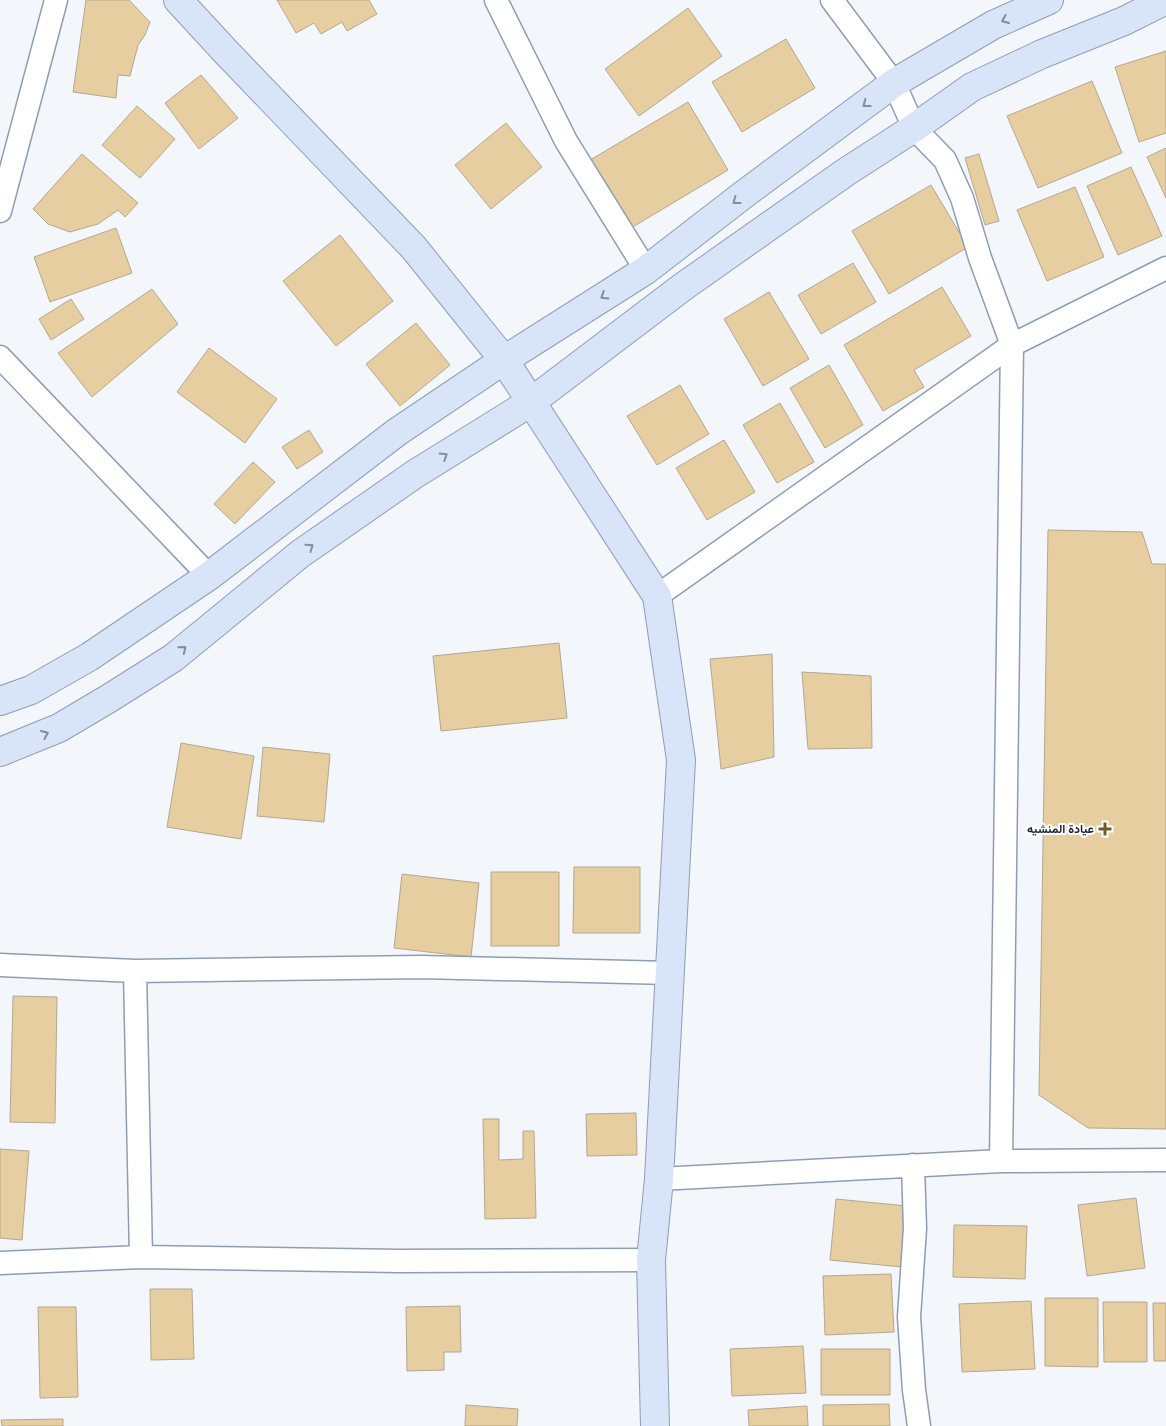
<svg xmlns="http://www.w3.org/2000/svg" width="1166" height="1426" font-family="'Archivo Narrow',Vazirmatn,sans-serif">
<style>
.building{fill:#e6cea1;stroke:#b4a78f}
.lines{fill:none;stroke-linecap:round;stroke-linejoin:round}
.street-casing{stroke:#8f9db4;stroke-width:25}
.secondary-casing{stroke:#8f9db4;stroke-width:30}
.street{stroke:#fff;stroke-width:22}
.secondary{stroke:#d8e4f7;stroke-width:28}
.oneway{stroke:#848d9c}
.poi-dot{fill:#725b2b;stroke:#fff;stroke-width:2}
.labels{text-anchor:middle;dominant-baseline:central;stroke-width:4;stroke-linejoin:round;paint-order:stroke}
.poi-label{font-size:12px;font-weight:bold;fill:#1e232c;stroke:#fff;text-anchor:end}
</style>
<rect width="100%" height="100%" fill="#f3f6fb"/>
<path class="building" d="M86,0H129L150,22L145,35L138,45L130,76L118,75L116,98L73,92Z
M277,0H369L377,14L347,31L342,22L321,34L314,23L296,33Z
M688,8L722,56L639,116L605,69Z
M786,39L815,88L742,132L712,82Z
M1166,51V133L1139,142L1115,67Z
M201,75L238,118L199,149L165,103Z
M1092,81L1122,153L1038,188L1007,116Z
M688,102L728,170L631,228L590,160Z
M137,106L175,139L140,178L102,145Z
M506,123L542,167L491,209L455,165Z
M1166,148V198L1147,157Z
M82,154L138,203L125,217L118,210L98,224L70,232L48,224L33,209Z
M979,154L999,221L985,225L965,158Z
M1131,167L1162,236L1118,255L1087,186Z
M931,185L968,247L889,294L852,231Z
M1075,187L1104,257L1047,281L1017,210Z
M116,228L132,273L50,302L34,257Z
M340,235L393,301L336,346L283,281Z
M853,263L876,302L821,334L798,295Z
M942,287L971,336L914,370L924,387L883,411L844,345Z
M152,289L178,324L92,397L58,353Z
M769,292L809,359L763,386L724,319Z
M71,299L84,319L51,340L39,319Z
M416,323L450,365L400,406L366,364Z
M209,348L277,399L245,443L177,392Z
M829,365L863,425L825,448L790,388Z
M680,385L709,434L657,465L627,416Z
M780,403L814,462L777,483L743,425Z
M309,430L323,452L297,469L282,447Z
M724,440L755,492L707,520L676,468Z
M253,462L275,482L235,524L214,504Z
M1048,530L1142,532L1152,564H1166V1129L1088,1128L1039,1095Z
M559,643L567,718L441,731L433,656Z
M772,654L774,757L721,769L710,659Z
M802,672L871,676L872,748L808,749Z
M181,743L254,756L241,839L167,827Z
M263,747L330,754L324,822L257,816Z
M574,867H640V933H573Z
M491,872H559V946H491Z
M402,874L479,883L471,957L394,948Z
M13,996L57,997L55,1123L10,1122Z
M636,1113L637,1155L587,1156L586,1114Z
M483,1119H499V1160L523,1159V1131H534L536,1218L485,1219Z
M0,1149L29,1151L22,1240L0,1238Z
M1136,1198L1145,1268L1087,1276L1078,1205Z
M836,1199L907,1206L902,1267L830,1260Z
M954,1225L1027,1226L1025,1279L953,1277Z
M891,1274L894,1332L825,1335L823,1276Z
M150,1289H192L194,1359L151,1360Z
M1045,1298H1098V1367L1045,1366Z
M1031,1301L1035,1369L962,1372L959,1304Z
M1103,1302H1147V1362H1104Z
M1153,1303H1166V1361H1154Z
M460,1306L461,1352H444V1370L407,1371L406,1307Z
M38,1307H76L78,1397L40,1398Z
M803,1346L806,1393L732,1396L730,1349Z
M821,1349H890V1395H821Z
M889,1404L890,1426H823V1405Z
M466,1405L518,1409L517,1426H465Z
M807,1406L808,1426H749L748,1410Z
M63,1419V1426H2L1,1420Z"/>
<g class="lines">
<defs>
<path id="street" d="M496,0L566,141L646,270
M832,0L894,83L914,128L945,160L962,198L980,258L1012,345L1001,1161
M0,211L56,0
M0,357L209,576
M657,596L1012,345L1166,268
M0,965L135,971
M913,1165L915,1228L909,1317L914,1390L919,1426
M659,1179L1001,1161L1166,1160
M651,1260L399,1261L141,1257L135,971L421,967L669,973
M0,1263L141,1257"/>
<path id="secondary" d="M178,0L226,52L414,248L504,360L657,596L681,760L659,1179L651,1260L655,1426
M0,701L31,690L89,657L209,576L397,432L504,360L646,270L743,195L894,83L993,25L1049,0
M0,752L59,728L108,699L173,658L300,554L415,474L531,402L684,286L846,172L914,128L972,87L1042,54L1124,21L1166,0"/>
</defs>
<use href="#street" class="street-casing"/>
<use href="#secondary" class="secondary-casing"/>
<use href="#street" class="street"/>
<use href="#secondary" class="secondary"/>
</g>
<defs><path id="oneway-chevron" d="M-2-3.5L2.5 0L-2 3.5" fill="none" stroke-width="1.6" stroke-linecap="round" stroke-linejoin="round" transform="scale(1.25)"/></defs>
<g class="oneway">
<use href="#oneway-chevron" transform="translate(1005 20) rotate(156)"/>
<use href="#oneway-chevron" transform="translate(866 104) rotate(143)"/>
<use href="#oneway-chevron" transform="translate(736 201) rotate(143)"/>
<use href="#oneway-chevron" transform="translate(604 296) rotate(148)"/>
<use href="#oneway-chevron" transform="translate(444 456) rotate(-32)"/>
<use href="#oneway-chevron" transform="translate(310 547) rotate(-35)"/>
<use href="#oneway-chevron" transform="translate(183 649) rotate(-39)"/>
<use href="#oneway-chevron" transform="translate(45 734) rotate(-23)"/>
</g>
<path class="poi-dot" d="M1102.5 821.5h5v5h5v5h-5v5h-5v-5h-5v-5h5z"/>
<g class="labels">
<g class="poi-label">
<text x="1094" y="829">عيادة المنشيه</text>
</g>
</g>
</svg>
